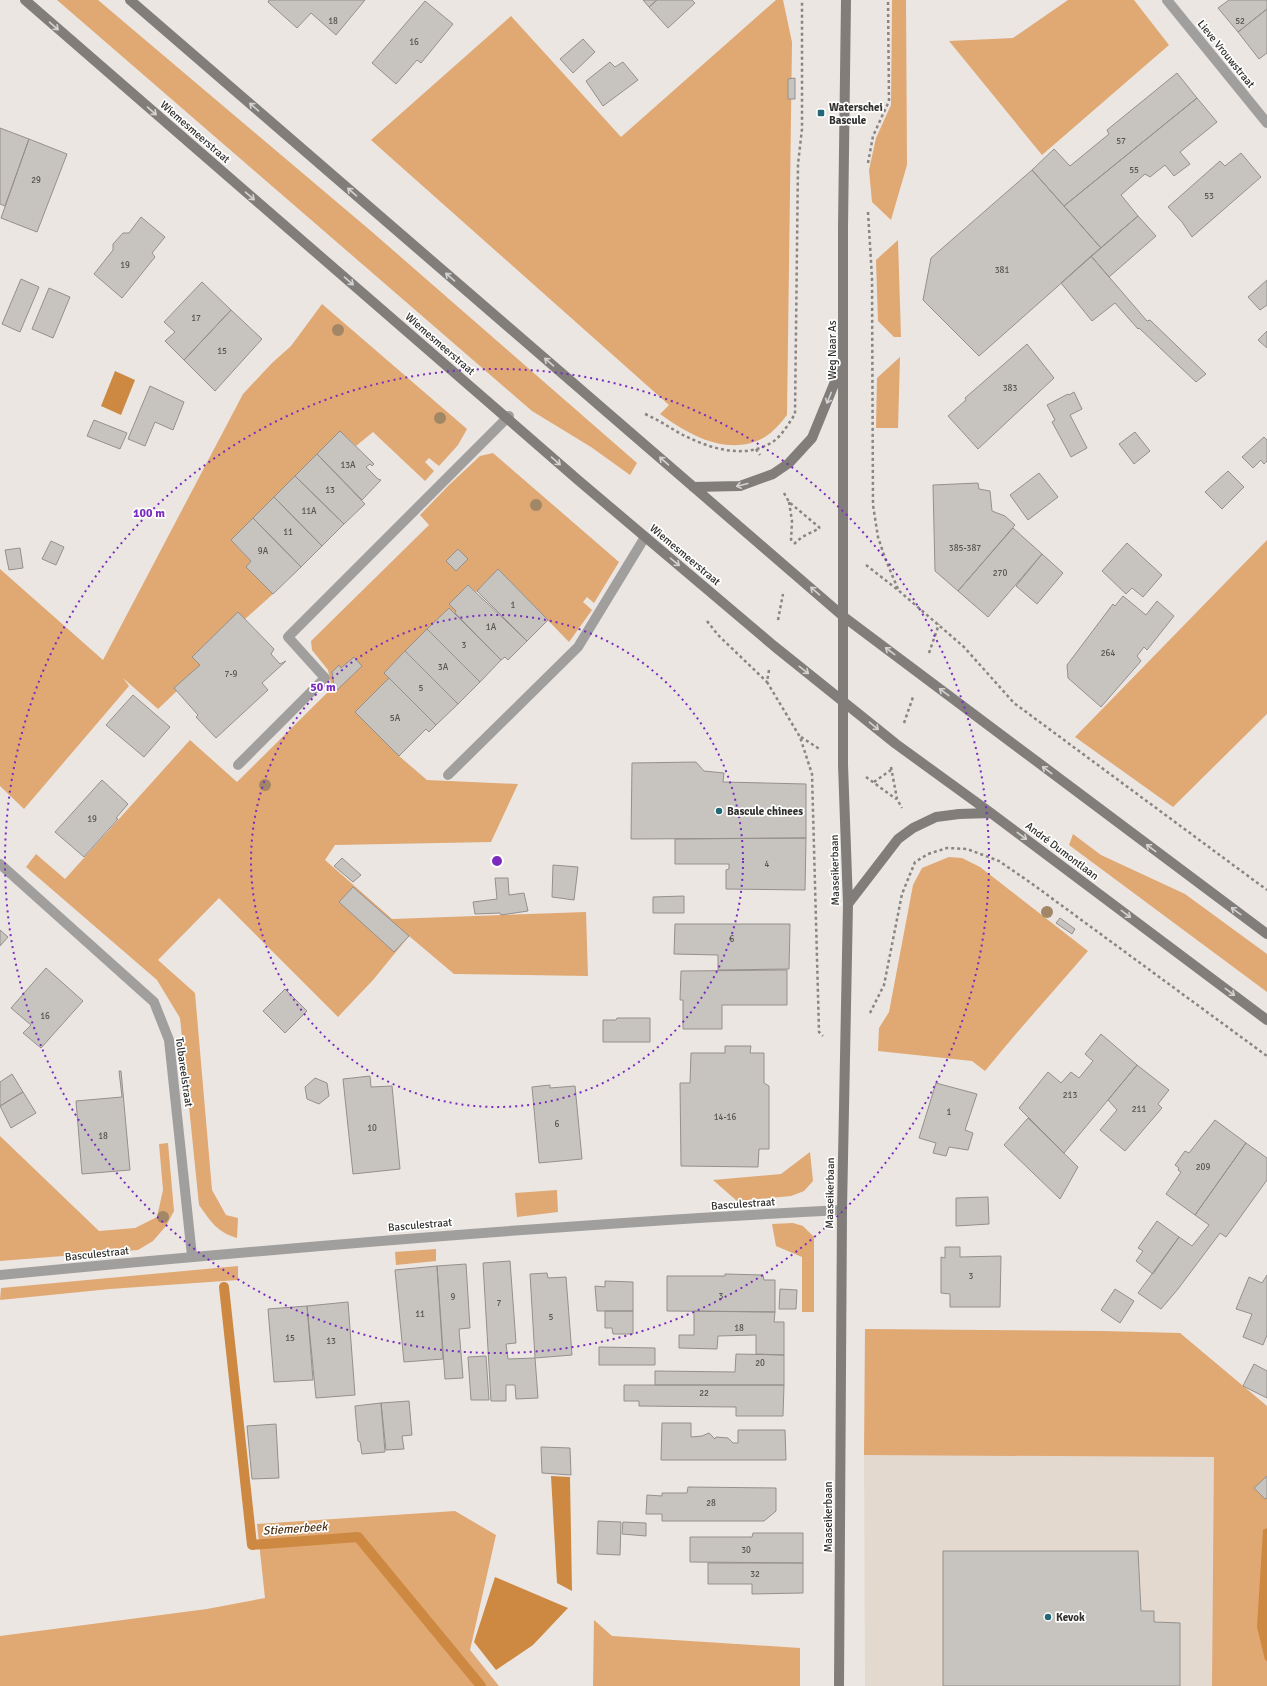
<svg xmlns="http://www.w3.org/2000/svg" width="1267" height="1686" font-family="Signika,sans-serif">
<style>
.built{fill:#e4d9cf}
.green{fill:#e0a873}
.water{fill:#cd8941}
.lines{fill:none;stroke-linecap:round;stroke-linejoin:round}
.stream{stroke:#cd8941;stroke-width:10}
.building{fill:#c7c3bf;stroke:#95908c}
.path{stroke:#888582;stroke-width:2.5;stroke-dasharray:3 3;stroke-linecap:butt}
.service{stroke:#a19f9e;stroke-width:10}
.minor{stroke:#a19f9e;stroke-width:10}
.secondary{stroke:#807d7a;stroke-width:10}
.tree{fill:#a28766}
.oneway{stroke:#d3d2d0}
.ring{fill:none;stroke:#7b2cbf;stroke-width:2;stroke-dasharray:2 4}
.poi-dot{fill:#226877;stroke:#fff;stroke-width:1.5}
.labels{text-anchor:middle;dominant-baseline:central;stroke-width:3.5;stroke-linejoin:round;paint-order:stroke}
.number-label{font-size:9px;fill:#565552}
.street-label{font-size:11px;fill:#31302e;stroke:#fff}
.poi-label{font-size:11px;font-weight:bold;fill:#31302e;stroke:#fff;text-anchor:start}
.water-label{font-size:12px;font-style:italic;fill:#4d3113;stroke:#fff}
.centre{fill:#7b2cbf;stroke:#fff;stroke-width:2}
.ring-label{font-size:12px;text-anchor:middle;font-weight:bold;fill:#7b2cbf;stroke:#fff;stroke-width:3.5;stroke-linejoin:round;paint-order:stroke}
</style>
<rect width="100%" height="100%" fill="#ebe6e2"/>
<path class="built" d="M899,1453L1215,1457V1686H865L864,1455Z"/>
<path class="green" d="M57,0H98L371,231L637,463L630,475L591,447L532,411Z
M776,0H783L792,42L787,415C781,423 774,431 765,437C729,458 689,435 660,414L669,405L371,140L511,16L621,137Z
M892,0H906L907,165L891,220L872,202L869,170L876,138L891,105Z
M1068,0H1134L1169,45L1042,155L949,41L1013,38Z
M898,240L901,337H894L878,321L876,260Z
M322,304L467,429L458,445L439,466L429,458L425,462L434,471L425,481L373,432L356,446L340,431L231,540L251,561L247,567L273,594L245,619L238,612L193,657L200,665L175,688L177,691L158,709L123,678L129,686L24,809L0,786V569L103,660L243,394L272,363L291,346Z
M900,357L898,428H876L877,378Z
M493,453L619,562L594,603L587,597L583,602L592,610L569,642L499,570L476,592L468,585L449,604L456,611L455,613L449,608L384,673L389,678L355,712L399,756L427,780L518,784L491,842L335,845L325,860L392,919L586,912L588,976L454,974L409,936L373,980L338,1017L219,898L158,960L195,993L212,1190L226,1215L238,1218L237,1238C217,1232 211,1222 199,1205L180,1018L157,980L26,867L36,854L65,879L190,740L237,782L332,688L328,670L312,650L311,641L429,525L420,515L449,485L480,456Z
M1267,540V714L1173,807L1075,737Z
M1073,834L1101,855L1185,894L1267,954V992L1069,845Z
M949,857L962,858L980,867L1088,951C1054,991 1018,1030 985,1071L972,1061L878,1051L879,1028L889,1012L913,885L922,868Z
M0,1136L99,1231L135,1228L157,1217L163,1190L159,1144L168,1143L174,1211L166,1226L153,1241L138,1250L0,1261Z
M810,1152L813,1181L804,1191L791,1196L737,1201L713,1180L781,1174Z
M557,1190L558,1212L517,1217L515,1193Z
M793,1223L803,1226L814,1237V1312H802V1257L776,1246L772,1224Z
M436,1249V1261L396,1265L395,1252Z
M238,1266V1280L110,1289L0,1300L1,1288Z
M865,1329L1102,1331L1180,1333L1267,1406V1686H1212L1214,1457L864,1455Z
M455,1511L496,1535L470,1650L499,1686H0V1636L207,1609L265,1598L257,1524Z
M594,1620L612,1636L800,1648V1686H593Z"/>
<path class="water" d="M115,371L135,380L121,415L101,406Z
M551,1476L570,1477L572,1591L557,1583Z
M1267,1528V1661L1265,1660L1257,1627L1263,1530Z
M495,1577L568,1608L533,1645L496,1670L474,1642Z"/>
<g class="lines">
<path class="stream" d="M224,1287L252,1545L358,1537L481,1686"/>
</g>
<path class="building" d="M269,0H365L336,35L311,13L297,28L268,2Z
M643,0H657L649,7Z
M657,0H692L695,3L668,28L649,7Z
M1229,0H1267V9L1238,32L1218,8Z
M425,1L453,24L421,63L417,60L396,84L372,63Z
M1267,9V53L1259,59L1238,32Z
M583,39L595,52L573,73L560,59Z
M610,62L615,67L623,62L638,80L603,106L586,81Z
M1177,73L1197,98L1064,206L1032,170L1054,149L1070,166L1109,134L1107,130Z
M795,78V99H788V79Z
M1197,98L1217,122L1180,152L1190,164L1174,176L1165,165L1150,177L1145,174L1121,195L1138,216L1101,248L1064,206Z
M0,128L29,139L5,206L0,204Z
M29,139L67,154L37,232L1,218Z
M1241,153L1261,177L1192,237L1182,222L1168,207L1220,161L1225,166Z
M1032,170L1101,248L979,356L923,300L931,258Z
M1138,216L1156,236L1109,277L1091,256Z
M141,217L165,237L152,253L155,257L122,298L94,274L113,250V244L123,233H129Z
M1091,256L1147,321L1150,320L1206,374L1196,382L1139,328L1138,329L1115,303L1092,321L1061,283Z
M21,279L39,287L20,332L2,324Z
M1267,280V305L1260,310L1248,297Z
M202,282L231,310L184,360L165,341L175,332L164,322Z
M49,288L70,297L53,338L32,329Z
M231,310L262,339L215,391L184,360Z
M1267,331V348L1258,340Z
M1027,344L1054,378L978,449L948,416L966,400L965,398Z
M150,386L184,402L173,430L155,422L145,446L128,439Z
M1074,392L1082,409L1070,415L1087,448L1071,457L1052,422L1055,420L1047,405L1068,394L1069,395Z
M94,420L127,433L120,449L87,436Z
M340,431L374,464L372,466L370,464L366,467L378,479L381,480L362,500L317,454Z
M1135,432L1150,451L1134,464L1119,444Z
M1264,437L1267,440V461L1264,464L1261,460L1253,468L1242,457Z
M317,454L365,504L344,524L295,476Z
M1228,471L1244,487L1222,509L1205,492Z
M1039,473L1058,497L1028,520L1010,495Z
M295,476L344,524L322,546L274,497Z
M978,483L979,489L990,491L992,511L1005,516L1015,525L958,591L935,571L933,485Z
M274,497L322,546L301,567L253,518Z
M253,518L301,567L273,594L246,567L251,561L231,540Z
M1013,528L1042,554L988,617L958,591Z
M51,541L64,547L56,565L42,559Z
M1127,543L1162,575L1143,597L1132,588L1126,594L1102,571Z
M20,548L23,568L9,570L5,550Z
M458,549L468,559L456,571L446,561Z
M1042,554L1063,573L1037,604L1016,586Z
M498,569L548,620L527,641L477,591Z
M468,585L527,641L508,660L505,657L501,660L455,613L456,611L449,604Z
M1123,596L1146,615L1157,601L1174,616L1147,650L1144,647L1137,656L1141,661L1101,707L1068,678L1067,665L1113,604L1115,606Z
M449,608L501,660L480,682L427,629Z
M238,612L274,649L271,654L280,664L286,661L262,683L268,690L216,738L196,717L198,715L174,688L200,665L192,657Z
M427,629L480,682L458,704L405,651Z
M405,651L458,704L436,725L384,673Z
M354,657L362,666L335,692L332,672L339,665L341,668Z
M389,678L436,725L429,732L426,729L399,756L355,712Z
M133,695L170,727L144,757L106,725Z
M696,762L704,771L724,773L723,782L806,784V838L631,839L632,763Z
M102,780L128,804L116,818L118,819L84,857L55,832Z
M806,838L805,890L726,889V870L729,869V864H675V839Z
M342,858L361,875L353,882L334,866Z
M553,865L578,867L574,900L552,897Z
M495,878H508L509,895L524,893L528,911L501,915L500,913L475,914L473,902L497,899Z
M353,887L409,936L394,952L339,902Z
M684,896V913H653V897Z
M1060,918L1075,929L1072,934L1056,923Z
M675,924H790L789,969L718,970V955L674,954Z
M0,930L8,937L0,946Z
M46,968L83,1001L41,1048L23,1033L31,1025L11,1008Z
M787,970V1005H722V1029H683V1000H680L681,971Z
M285,989L307,1011L285,1033L263,1011Z
M617,1018H650V1042H603V1020H616Z
M1101,1034L1137,1065L1064,1153L1019,1108L1048,1072L1061,1083L1071,1072L1079,1078L1093,1061L1085,1054Z
M725,1046H751L750,1053H764V1083L769,1086V1149H759L758,1167L681,1166L680,1083H690L691,1053H725Z
M1137,1065L1169,1090L1158,1104L1162,1108L1125,1151L1100,1130L1117,1110L1108,1100Z
M119,1071H121L130,1170L82,1174L76,1101L122,1097Z
M12,1074L23,1092L0,1106V1082Z
M370,1076L371,1087L392,1086L400,1169L353,1174L343,1079Z
M315,1078L327,1083L329,1096L319,1104L307,1099L305,1087Z
M936,1083L977,1094L965,1130L973,1133L968,1150L949,1147L946,1156L933,1153L936,1143L919,1138Z
M550,1085V1088L575,1086L582,1159L539,1163L532,1087Z
M23,1092L36,1113L11,1128L0,1106Z
M1028,1118L1078,1167L1060,1199L1004,1145Z
M1215,1120L1246,1143L1195,1215L1166,1194L1181,1172L1178,1170L1179,1168L1175,1165L1185,1151L1189,1153Z
M1246,1143L1267,1158V1180L1226,1237L1220,1233L1178,1289L1161,1309L1138,1293L1179,1237L1192,1246L1209,1225L1195,1215Z
M988,1197L989,1224L956,1226V1198Z
M1157,1221L1179,1237L1153,1274L1136,1261L1143,1251L1138,1248Z
M945,1247H960V1257L1001,1256L1000,1307H950V1294L941,1293V1257L945,1258Z
M510,1261L516,1343L506,1344L508,1359L535,1358L538,1398L516,1399L515,1385H506V1401H491L483,1263Z
M466,1264L470,1328L459,1329L463,1378L445,1379L437,1266Z
M437,1266L443,1359L404,1362L395,1270Z
M547,1273L548,1278L566,1277L572,1355L535,1358L530,1274Z
M725,1274L763,1275L764,1280H775V1312L667,1311V1276H725Z
M1267,1275V1335L1263,1345L1243,1337L1252,1314L1236,1309L1249,1277L1262,1283Z
M605,1281L633,1282V1311H597L595,1286L605,1287Z
M780,1289L797,1290L796,1309H779Z
M1115,1289L1134,1301L1120,1323L1101,1310Z
M348,1302L355,1395L316,1398L307,1306Z
M307,1306L313,1380L274,1382L268,1309Z
M605,1311H633V1334H613L612,1328H605Z
M694,1311L775,1312L774,1322H784V1355L756,1354V1335L718,1336L717,1349L679,1348V1335H694Z
M599,1347L655,1348V1365H599Z
M736,1354L784,1355V1385H655V1371L735,1372Z
M486,1356L489,1400H471L468,1357Z
M1254,1364L1267,1371V1398L1243,1386Z
M624,1385H784L783,1416H736V1407L639,1406V1401H624Z
M409,1401L412,1435L402,1436L404,1449L386,1450L381,1403Z
M381,1403L385,1452L362,1454L360,1442L358,1441L355,1406Z
M662,1423H691V1437L702,1436L709,1433L715,1439L716,1437L728,1438L733,1443H738V1430H785L786,1460H661Z
M276,1424L279,1478L252,1479L247,1426Z
M541,1447L570,1448L571,1475L542,1473Z
M1267,1476V1498L1265,1499L1254,1488Z
M688,1487L776,1488V1511L764,1521H662V1514H646L647,1495L662,1496V1493H687Z
M598,1521L621,1522L620,1555L597,1554Z
M623,1522L646,1523V1536L622,1534Z
M753,1533H803V1563L690,1562V1537H752Z
M943,1551H1138L1141,1611H1154V1622L1180,1623V1686H943Z
M708,1563H803V1593L752,1594V1584H708Z"/>
<g class="lines">
<path class="path" d="M868,163L873,136L889,101L888,0
M868,212L872,278L873,505L878,537L885,558L898,589
M645,414C659,420 670,428 683,435C711,449 746,460 774,441C783,434 789,423 795,414L798,164L802,129V0
M756,449L760,455
M784,493L789,502L820,528
M789,502L792,521L791,541
M794,544L802,537L820,528
M866,565L898,590L964,647L1014,703L1267,890
M778,620L783,594
M707,621L718,635L767,682
M929,653L939,624
M769,670L767,682L800,737L812,774L819,1032L823,1036
M904,723L913,697
M801,737L821,750
M891,767L897,799L902,808
M866,777L896,799
M874,782L891,770
M870,1013L884,985L902,894L915,862L928,854L947,848L967,849L999,861L1031,883L1267,1056"/>
<path class="service" d="M238,765L325,678L288,637L509,416
M448,775L578,647L645,537"/>
<path class="minor" d="M1167,0L1267,123
M0,864L154,1002L169,1040L192,1256
M0,1275C280,1248 561,1224 842,1210"/>
<path class="secondary" d="M25,0L578,480L774,646L896,744L991,813L1267,1020
M130,0L844,617L1267,934
M693,487L740,486L773,474L789,463L812,438L841,367
M848,904L898,839L913,828L936,817L959,814L991,813
M839,1686L842,1210L848,904L843,765V227L846,0"/>
</g>
<g class="tree">
<circle cx="338" cy="330" r="6"/>
<circle cx="440" cy="418" r="6"/>
<circle cx="536" cy="505" r="6"/>
<circle cx="265" cy="785" r="6"/>
<circle cx="1047" cy="912" r="6"/>
<circle cx="163" cy="1217" r="6"/>
</g>
<defs><path id="oneway-shaft" d="M-6 0H5M1.5-3L5.5 0L1.5 3" fill="none" stroke-width="1.6" stroke-linecap="round" stroke-linejoin="round"/></defs>
<g class="oneway">
<use href="#oneway-shaft" transform="translate(54 26) rotate(41)"/>
<use href="#oneway-shaft" transform="translate(254 107) rotate(-139)"/>
<use href="#oneway-shaft" transform="translate(152 111) rotate(41)"/>
<use href="#oneway-shaft" transform="translate(352 192) rotate(-139)"/>
<use href="#oneway-shaft" transform="translate(250 196) rotate(41)"/>
<use href="#oneway-shaft" transform="translate(450 277) rotate(-139)"/>
<use href="#oneway-shaft" transform="translate(349 281) rotate(41)"/>
<use href="#oneway-shaft" transform="translate(549 362) rotate(-139)"/>
<use href="#oneway-shaft" transform="translate(829 398) rotate(112)"/>
<use href="#oneway-shaft" transform="translate(556 461) rotate(41)"/>
<use href="#oneway-shaft" transform="translate(664 461) rotate(-139)"/>
<use href="#oneway-shaft" transform="translate(742 485) rotate(166)"/>
<use href="#oneway-shaft" transform="translate(675 562) rotate(40)"/>
<use href="#oneway-shaft" transform="translate(815 591) rotate(-139)"/>
<use href="#oneway-shaft" transform="translate(890 651) rotate(-143)"/>
<use href="#oneway-shaft" transform="translate(804 670) rotate(38)"/>
<use href="#oneway-shaft" transform="translate(944 692) rotate(-143)"/>
<use href="#oneway-shaft" transform="translate(874 726) rotate(40)"/>
<use href="#oneway-shaft" transform="translate(1047 770) rotate(-143)"/>
<use href="#oneway-shaft" transform="translate(1022 836) rotate(37)"/>
<use href="#oneway-shaft" transform="translate(1151 848) rotate(-143)"/>
<use href="#oneway-shaft" transform="translate(1236 911) rotate(-144)"/>
<use href="#oneway-shaft" transform="translate(1126 914) rotate(37)"/>
<use href="#oneway-shaft" transform="translate(1230 992) rotate(37)"/>
</g>
<g class="ring">
<circle cx="497" cy="861" r="246"/>
<circle cx="497" cy="861" r="492"/>
</g>
<g class="poi-dot">
<rect x="817" y="109" width="8" height="8" rx="2"/>
<circle cx="719" cy="811" r="4"/>
<circle cx="1048" cy="1617" r="4"/>
</g>
<g class="labels">
<g class="number-label">
<text x="333" y="21">18</text>
<text x="1240" y="21">52</text>
<text x="414" y="42">16</text>
<text x="1121" y="141">57</text>
<text x="1134" y="170">55</text>
<text x="36" y="180">29</text>
<text x="1209" y="196">53</text>
<text x="125" y="265">19</text>
<text x="1002" y="270">381</text>
<text x="196" y="318">17</text>
<text x="222" y="351">15</text>
<text x="1010" y="388">383</text>
<text x="348" y="465">13A</text>
<text x="330" y="490">13</text>
<text x="309" y="511">11A</text>
<text x="288" y="532">11</text>
<text x="965" y="548">385-387</text>
<text x="263" y="551">9A</text>
<text x="1000" y="573">270</text>
<text x="513" y="605">1</text>
<text x="491" y="627">1A</text>
<text x="464" y="645">3</text>
<text x="1108" y="653">264</text>
<text x="443" y="667">3A</text>
<text x="231" y="674">7-9</text>
<text x="421" y="688">5</text>
<text x="395" y="718">5A</text>
<text x="92" y="819">19</text>
<text x="767" y="864">4</text>
<text x="732" y="939">6</text>
<text x="45" y="1016">16</text>
<text x="1070" y="1095">213</text>
<text x="1139" y="1109">211</text>
<text x="949" y="1112">1</text>
<text x="725" y="1117">14-16</text>
<text x="557" y="1124">6</text>
<text x="372" y="1128">10</text>
<text x="103" y="1136">18</text>
<text x="1203" y="1167">209</text>
<text x="971" y="1276">3</text>
<text x="721" y="1296">3</text>
<text x="453" y="1297">9</text>
<text x="499" y="1303">7</text>
<text x="420" y="1314">11</text>
<text x="551" y="1317">5</text>
<text x="739" y="1328">18</text>
<text x="290" y="1338">15</text>
<text x="331" y="1341">13</text>
<text x="760" y="1363">20</text>
<text x="704" y="1393">22</text>
<text x="711" y="1503">28</text>
<text x="746" y="1550">30</text>
<text x="755" y="1574">32</text>
</g>
<g class="street-label">
<text transform="translate(1226 54) rotate(51)">Lieve Vrouwstraat</text>
<text transform="translate(195 132) rotate(41)">Wiemesmeerstraat</text>
<text transform="translate(440 344) rotate(41)">Wiemesmeerstraat</text>
<text transform="translate(832 350) rotate(-90)">Weg Naar As</text>
<text transform="translate(685 555) rotate(40)">Wiemesmeerstraat</text>
<text transform="translate(1062 851) rotate(37)">André Dumontlaan</text>
<text transform="translate(835 870) rotate(-91)">Maaseikerbaan</text>
<text transform="translate(184 1072) rotate(82)">Tolbareelstraat</text>
<text transform="translate(830 1193) rotate(-89)">Maaseikerbaan</text>
<text transform="translate(743 1204) rotate(-4)">Basculestraat</text>
<text transform="translate(420 1225) rotate(-5)">Basculestraat</text>
<text transform="translate(97 1254) rotate(-6)">Basculestraat</text>
<text transform="translate(828 1517) rotate(-90)">Maaseikerbaan</text>
</g>
<g class="poi-label">
<text x="829" y="107">Waterschei<tspan x="829" dy="13">Bascule</tspan></text>
<text x="727" y="811">Bascule chinees</text>
<text x="1056" y="1617">Kevok</text>
</g>
<g class="water-label">
<text transform="translate(295 1529) rotate(-4)">Stiemerbeek</text>
</g>
</g>
<circle cx="497" cy="861" r="6" class="centre"/>
<g class="ring-label">
<text x="149" y="517">100 m</text>
<text x="323" y="691">50 m</text>
</g>
</svg>
